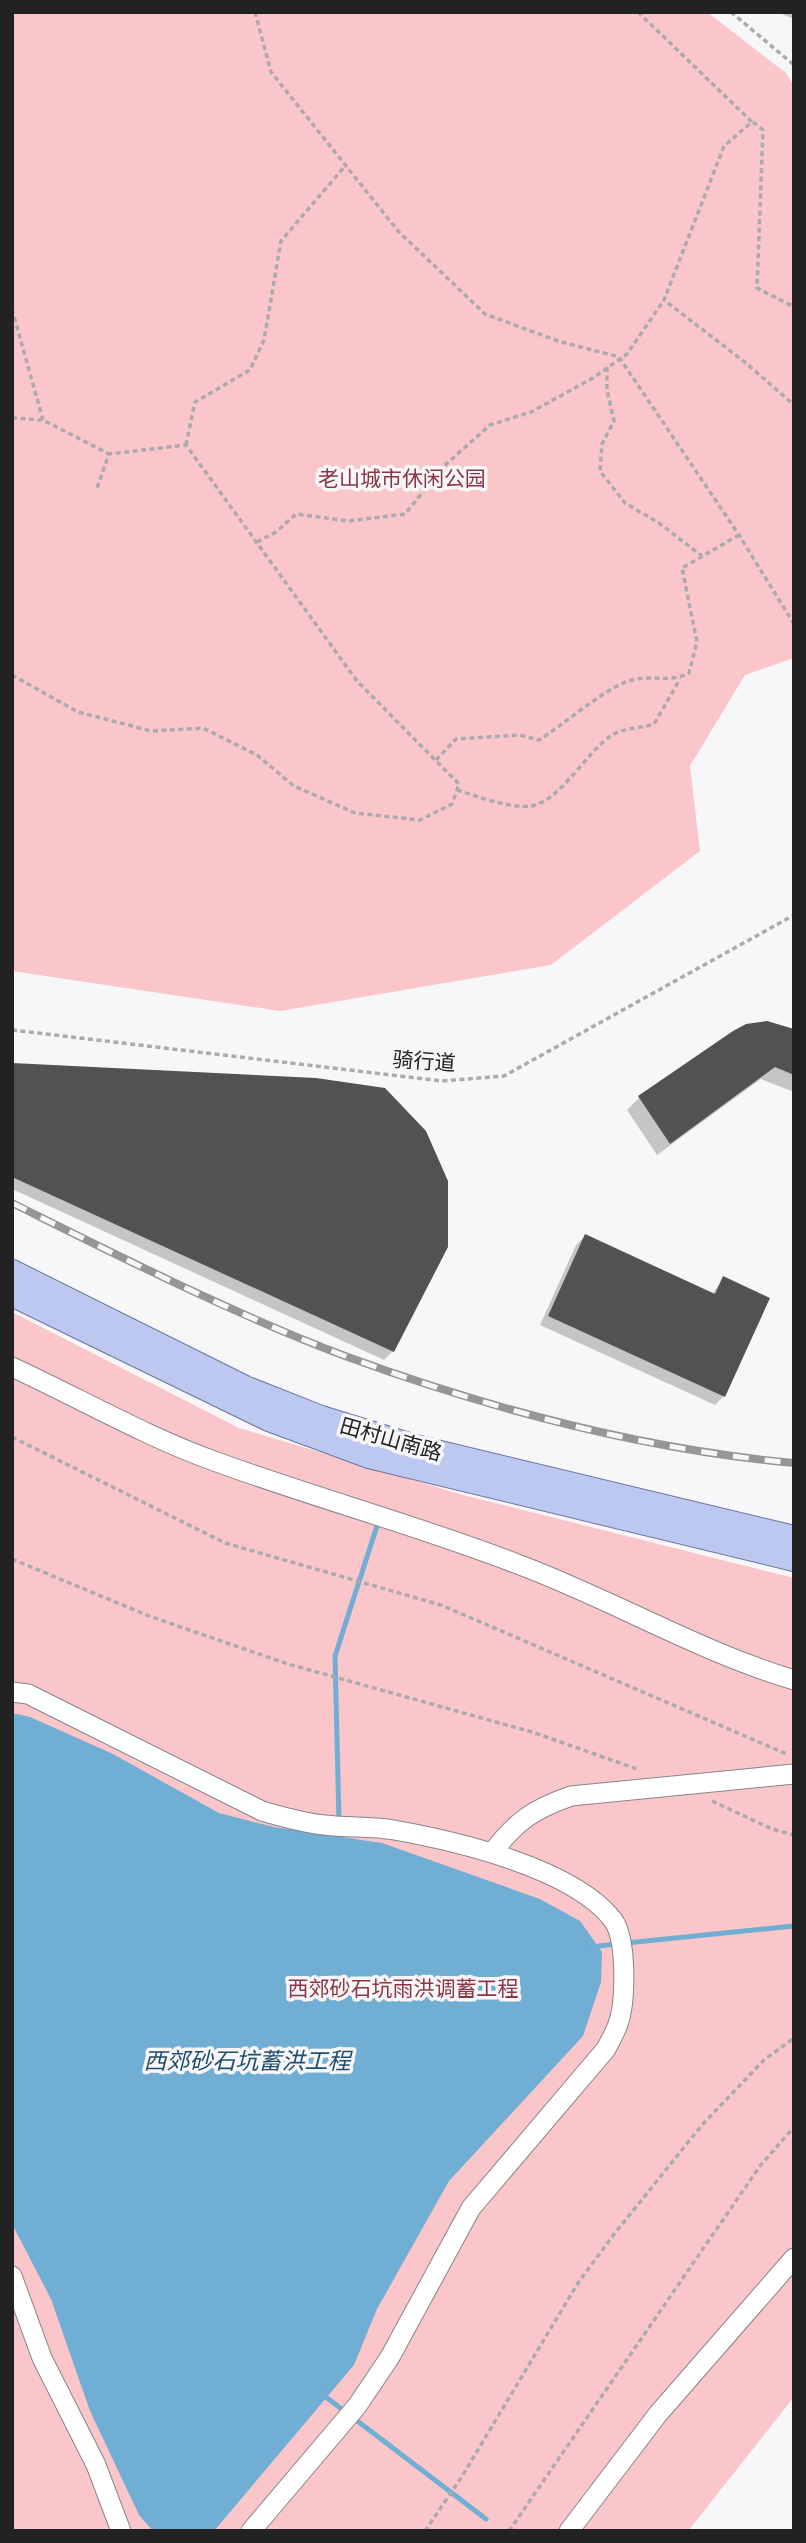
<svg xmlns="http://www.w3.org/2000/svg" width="806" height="2543" font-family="Raleway,'Noto Sans SC',sans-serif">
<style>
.green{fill:#fbc6ca}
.water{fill:#71aed4}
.shadow{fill:#0003}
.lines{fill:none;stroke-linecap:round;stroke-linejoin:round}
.stream{stroke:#71aed4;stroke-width:5}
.building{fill:#545153}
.minor-casing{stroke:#868588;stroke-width:21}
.major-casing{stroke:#6a76a1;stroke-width:26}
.path{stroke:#abaaac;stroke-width:3.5;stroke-dasharray:5 3.5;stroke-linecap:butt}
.minor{stroke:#fff;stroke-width:19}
.major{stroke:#bcc8ef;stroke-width:24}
.rail-casing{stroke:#969697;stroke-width:8}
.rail{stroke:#f7f6f8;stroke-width:5;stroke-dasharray:16;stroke-linecap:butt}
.labels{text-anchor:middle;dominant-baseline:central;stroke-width:7;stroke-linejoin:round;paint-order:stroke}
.park-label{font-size:21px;fill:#8a3644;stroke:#f7f6f8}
.street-label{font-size:21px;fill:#222223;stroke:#f7f6f8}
.water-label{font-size:23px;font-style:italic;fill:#204f6a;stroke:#f7f6f8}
</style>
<rect width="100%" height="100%" fill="#f7f6f8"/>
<path class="green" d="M12,12H707L786,73L794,86V658L745,675L690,766L700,851L551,965L280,1011L12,971Z
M12,1312L239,1428L463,1495L794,1578V2397L688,2531H12Z"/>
<path class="water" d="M12,1713L30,1717L113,1754L219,1813L274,1827L382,1843L540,1899L580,1921L602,1952L601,1982L583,2036L449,2181L377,2309L354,2365L214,2531H153L139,2515L90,2411L51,2299L12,2224Z"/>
<path class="shadow" d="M777,12H794V19Z
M734,1033H794V1092L761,1079L657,1155L627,1110L639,1098Z
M12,1065L446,1246L393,1351L384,1360L12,1189Z
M585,1236L712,1294L724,1278V1396L715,1405L540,1325L576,1245Z"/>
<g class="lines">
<path class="stream" d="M339,1821L335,1656L377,1526
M626,1943L794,1926
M591,1947L616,1944
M322,2394L486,2519"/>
</g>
<path class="building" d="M767,1021L794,1029V1075L775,1067L670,1144L638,1096L733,1031L746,1024Z
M12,1063L316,1078L385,1088L426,1131L448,1181V1247L394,1352L12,1177Z
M585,1234L715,1294L723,1276L770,1298L725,1397L548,1316Z"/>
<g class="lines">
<defs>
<path id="minor" d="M12,1367C79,1398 145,1436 214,1461C315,1498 420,1526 520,1565C613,1600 698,1651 794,1680
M12,1692L28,1694L262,1811C283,1817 303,1823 325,1825C348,1828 371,1826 394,1830C456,1841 573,1868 613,1920C627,1939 626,2002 618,2024C615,2033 610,2041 606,2049L471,2208L390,2357L357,2406L251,2531
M493,1852C516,1821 534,1809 571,1796L794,1774
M12,2276L42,2358L96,2465L121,2531
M569,2531L658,2414L794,2258"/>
<path id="major" d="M12,1272L245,1388L321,1418L415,1447L794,1538
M12,1294L269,1419L369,1456L794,1559"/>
</defs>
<use href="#minor" class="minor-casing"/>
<use href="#major" class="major-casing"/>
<path class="path" d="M255,12L271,72L398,231L485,314L558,341L619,357L739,535L794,624
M638,12L752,122L724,146L664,300L746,363L794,405
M731,12L794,65
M753,122L763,130L757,288L794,307
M12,309L43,420
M607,367V390L614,421L602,444L600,471L625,503L659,523L702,556
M12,418L43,420L109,454
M186,445L195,402L250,370L264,340L281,241L345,166
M257,542L276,532L296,514L349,521L405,514L444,466L490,425L531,412L593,378L627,354L664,300
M12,675L78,712L151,731L203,728L257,755L294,786L355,813L420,820L452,804L459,784L357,681L186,445L109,454L97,488
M436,760L456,739L520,735L539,740C563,725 602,691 626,682C648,673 669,684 689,673L697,642L682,568L739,535
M457,790C476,796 511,809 531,806C561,801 586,752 612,735C625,727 640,729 654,724L680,679
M12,1030L442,1081L504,1076L794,915
M12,1437L225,1543L441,1605L789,1755
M12,1559L149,1616L288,1664L532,1732L640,1770
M712,1801L772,1829L794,1835
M425,2531L461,2478L578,2283L615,2233L702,2125L764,2060L794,2038
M509,2531L760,2166L794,2127"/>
<use href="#minor" class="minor"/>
<use href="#major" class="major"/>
<defs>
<path id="rail" d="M12,1203C121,1257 231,1313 345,1356C490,1409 640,1449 794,1463"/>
</defs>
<use href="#rail" class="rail-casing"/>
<use href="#rail" class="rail"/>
</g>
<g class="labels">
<g class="park-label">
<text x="402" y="478">老山城市休闲公园</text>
<text x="403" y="1988">西郊砂石坑雨洪调蓄工程</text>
</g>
<g class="street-label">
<text transform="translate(424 1061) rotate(4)">骑行道</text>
<text transform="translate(391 1439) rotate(16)">田村山南路</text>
</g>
<g class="water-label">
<text x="247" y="2060">西郊砂石坑蓄洪工程</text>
</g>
</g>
<rect width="806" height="2543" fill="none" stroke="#222223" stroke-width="28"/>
</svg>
